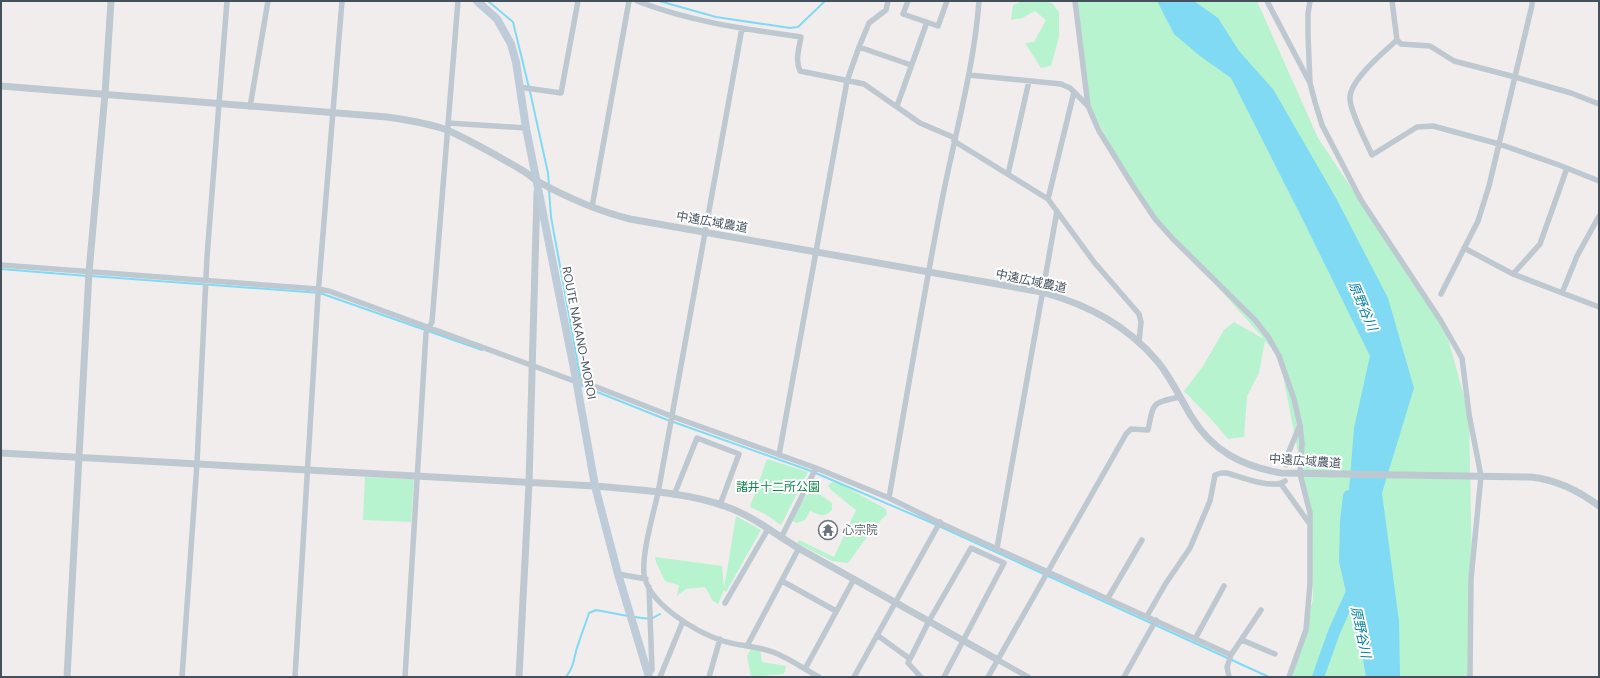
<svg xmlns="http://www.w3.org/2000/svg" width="1600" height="678" font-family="'DM Sans','Noto Sans JP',sans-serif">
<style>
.green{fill:#b7f3cf}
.water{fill:#80daf4}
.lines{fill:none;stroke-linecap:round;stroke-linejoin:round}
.stream{stroke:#80daf4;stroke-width:2}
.river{stroke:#80daf4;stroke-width:12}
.minor{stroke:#bdc8d1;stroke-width:5.5}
.tertiary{stroke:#bdc8d1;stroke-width:7}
.secondary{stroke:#becbd9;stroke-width:8}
.labels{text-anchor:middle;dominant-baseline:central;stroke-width:4;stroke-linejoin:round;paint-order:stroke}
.street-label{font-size:12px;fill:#44515d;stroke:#fff}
.park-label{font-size:12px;fill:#0e844b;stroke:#fff}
.worship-label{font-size:12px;fill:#5b616d;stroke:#fff;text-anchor:start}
.water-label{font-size:13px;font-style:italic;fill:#0280a4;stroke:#fff}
</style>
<rect width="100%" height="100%" fill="#f1eded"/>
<path class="green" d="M1023,1H1039L1052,3L1059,12V37L1051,66L1041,68L1025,43L1034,42L1046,20L1035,11L1022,18L1011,20L1013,5Z
M1077,1H1257L1318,138L1445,328L1469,414L1472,571L1470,677H1289L1299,652L1313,599L1312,523L1279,356L1265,341L1259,373L1247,396L1244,437L1228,439L1211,419L1184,391L1203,366L1224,330L1234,322L1264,339L1193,259L1158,222L1128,179L1087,101Z
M767,459L808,472L781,525L765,514L750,507Z
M365,477L414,479L411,522L363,520Z
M835,481L886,509L887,514L875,526L848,563L832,561L797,543L799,540L834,557L856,510L831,490L828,485Z
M808,493L821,495L832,503V510C824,518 820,515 810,511L805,520L797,523L790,520Z
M736,516L761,530L726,592L724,590L718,604L713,601L705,587L686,589L677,596L679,585L665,581L656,562L655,557L722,566L724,588Z
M752,647L760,649L762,662L786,666L784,674L751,677L747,656Z"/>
<path class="water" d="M1157,1H1194L1218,18L1239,51L1273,89L1336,198L1388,298L1414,388L1382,493L1399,621L1400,677H1366L1349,581L1346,528L1354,428L1370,356L1302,218L1231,78L1200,56L1174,34Z"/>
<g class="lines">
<path class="stream" d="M488,1L513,22L531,96L548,173L549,185
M659,1L716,17L790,28L798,27L825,1
M549,189L551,217L582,386L665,419L811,471L930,522L1269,677
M1,269L87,276
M91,276L320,293L482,350
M634,617L651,619L660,614
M566,677C576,664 573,656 579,642C582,632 586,623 589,613L596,610L628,616"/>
<path class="river" d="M1349,496L1346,521L1345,561L1353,596
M1318,677L1334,632L1352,592"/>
<path class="minor" d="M637,1C691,22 745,29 801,37C799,48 795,61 800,71L864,84L920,123L955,138
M908,1L903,14L938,26L947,1
M1075,1L1088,106L1099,131L1133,186L1155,219L1173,239L1255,320L1269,338L1279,356L1294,399L1300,425L1302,444L1300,474L1310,513V584L1306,630L1289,677
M1267,1L1309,81
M1310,1L1308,14V35L1310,83L1315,102L1322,125L1361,200L1441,321L1462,358L1469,414L1481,476L1471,579L1470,677
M1392,1L1397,40L1401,44L1430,46L1454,61L1515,77L1571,93L1599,104
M742,28L658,493C653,515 642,552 644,574C648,604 696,632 723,641C739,646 757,646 773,652C789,658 804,669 819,677
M1397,40C1384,52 1351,79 1350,97C1349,110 1366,141 1372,155L1417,127L1433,126L1499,144L1559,165L1599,181
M859,47L911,65
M969,75L1061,84L1070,88L1088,106
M519,87L561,93L578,1
M897,106L927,22
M250,107L268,1
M448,123L526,128
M954,141L1048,199L1094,262L1139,314L1141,322L1139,342
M1008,174L1029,81
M1048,199L1074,92
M592,207L629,1
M1464,248L1513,274L1599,307
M1,265L318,289L329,291L577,382
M1513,274L1540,244L1567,168
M1562,293L1577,256L1599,216
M1441,294L1478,221L1489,186L1532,5V1
M576,379L671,416L816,468L889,498L942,524L1231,655
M779,455L847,81L859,47L869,23L886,10L888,1
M1286,465L1288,454L1299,427
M1281,484L1309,523
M674,495L697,438L739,454L720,505
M889,498C906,399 923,299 942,200C955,134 974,68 979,1
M781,538L816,468
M997,548L1057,211
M618,574L646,579
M782,581L836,611
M1108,598L1142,540
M725,603L768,529
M1147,616L1166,583L1190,548L1210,501L1215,475L1221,473H1227C1241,477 1273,490 1285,481
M877,635L910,659
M1195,639L1224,586
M1242,640L1275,654
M747,646L799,548
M998,660L1028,677
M805,669L854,579
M648,674L652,670L649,587
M182,677L197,463L207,257L227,1
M295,677L318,295L342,1
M405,677L426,333L432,322L458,1
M660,677L683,621
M709,677L720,639
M854,677L940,522
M921,677L908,663L929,621L971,548L1004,563L944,677
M988,677L1126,434L1131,429L1148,430C1154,402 1151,403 1180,397
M1124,677L1156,620
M1229,677L1227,667L1231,655L1261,610"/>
<path class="tertiary" d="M1,86L387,117C407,120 428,123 447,130C472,141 496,155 520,169C526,172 531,177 537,181C566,197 598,211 630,219L1042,292C1088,305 1127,325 1158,362C1171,378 1180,398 1191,416C1212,451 1242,466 1281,473L1531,477C1557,480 1578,490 1599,506
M1,453L595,486C636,490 688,492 727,507C753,516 776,535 800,549C866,586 932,623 998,660
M67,677L89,272L105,94L111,1
M519,677L529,483L537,192"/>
<path class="secondary" d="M477,1L497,19L511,44L516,62L526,128L576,379L595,486L618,574L649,677"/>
</g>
<defs>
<symbol id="temple-ring" viewBox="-11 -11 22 22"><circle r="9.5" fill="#fff" stroke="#6b7280" stroke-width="1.5"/><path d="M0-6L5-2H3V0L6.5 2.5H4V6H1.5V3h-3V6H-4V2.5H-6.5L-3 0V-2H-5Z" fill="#6b7280"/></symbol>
</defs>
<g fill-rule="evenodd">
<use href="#temple-ring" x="817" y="519" width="22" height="22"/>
</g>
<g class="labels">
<g class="street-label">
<text transform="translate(712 222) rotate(10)">中遠広域農道</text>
<text transform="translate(1031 281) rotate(12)">中遠広域農道</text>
<text transform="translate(579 333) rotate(79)">ROUTE NAKANO-MOROI</text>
<text transform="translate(1305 461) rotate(4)">中遠広域農道</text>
</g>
<g class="park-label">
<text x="778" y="487">諸井十二所公園</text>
</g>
<g class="worship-label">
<text x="842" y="530">心宗院</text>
</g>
<g class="water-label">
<text transform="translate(1363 306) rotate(67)">原野谷川</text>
<text transform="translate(1361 632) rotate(78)">原野谷川</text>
</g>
</g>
<rect width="1600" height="678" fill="none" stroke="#44515d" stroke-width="4"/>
</svg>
